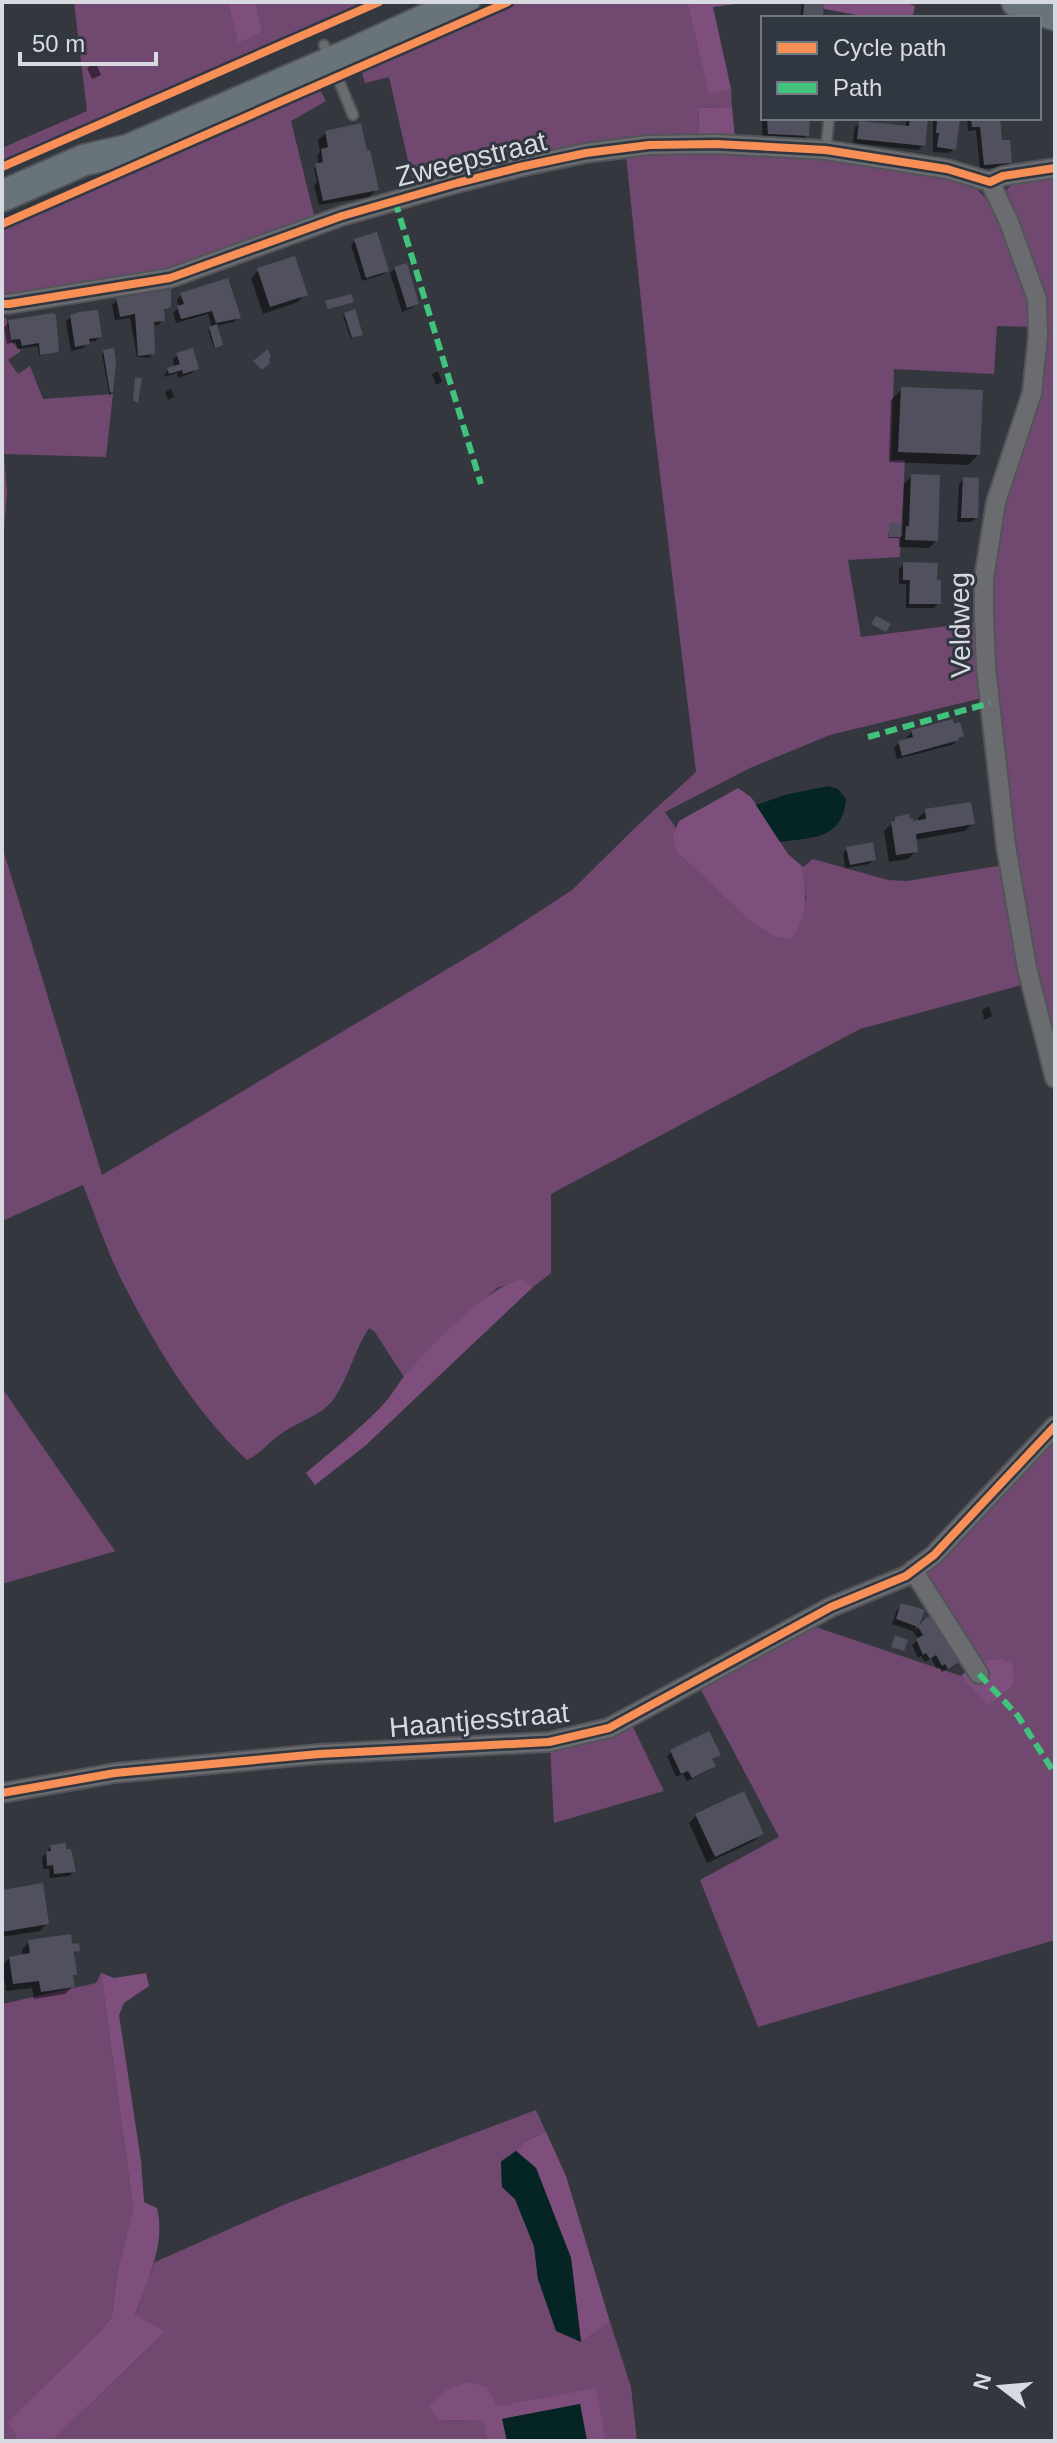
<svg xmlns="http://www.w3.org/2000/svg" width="1057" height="2443" font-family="Arial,sans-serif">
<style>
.green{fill:#714870}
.forest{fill:#7e4f7c}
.water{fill:#052424}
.shadow{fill:#0007}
.building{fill:#51505f}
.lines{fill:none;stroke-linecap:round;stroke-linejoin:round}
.lane-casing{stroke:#52545a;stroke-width:13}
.street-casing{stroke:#52545a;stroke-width:22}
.primary-casing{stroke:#52545a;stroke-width:34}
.lane{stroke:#6a6c70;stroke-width:9}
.street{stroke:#6a6c70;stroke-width:18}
.primary{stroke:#69747a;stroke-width:30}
.quiet{stroke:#40c37c;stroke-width:6;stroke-dasharray:12 6;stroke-linecap:butt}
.cycleway-casing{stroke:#313741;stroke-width:13}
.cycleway{stroke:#f78f57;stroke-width:8}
.labels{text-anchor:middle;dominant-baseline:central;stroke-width:6;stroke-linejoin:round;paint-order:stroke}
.street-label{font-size:28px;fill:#d7dbe1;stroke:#313741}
</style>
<rect width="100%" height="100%" fill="#34383e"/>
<path class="green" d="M74,2H228L238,42L262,32L256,2H374L137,106L2,161V148L87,111Z
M518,2H687L709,93L731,89L732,107L699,108L698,139L414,187L389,77L365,83L361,69Z
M319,88L326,101L291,121L315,219L186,267L2,294V227Z
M723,151L829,156L942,177L978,190L987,200L1003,229L1031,305V327L997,326L994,374L894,369L891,460H905L900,557L848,560L861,637L979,622L982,698L830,735L750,768L665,812L676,828L672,837L676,851L752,923L775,937L806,899L803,867L813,859L888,880L907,881L1004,865L1025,984L860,1029L551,1194V1273L533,1287L523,1279L497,1288L456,1325L404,1377L374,1331L369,1328C354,1350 349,1378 333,1400C321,1416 297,1422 281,1434C269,1442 260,1454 247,1460C193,1410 153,1342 120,1277C106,1248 95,1215 83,1185L2,1221V846L102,1175L491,943L572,890L640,823L696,772L653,417L626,155Z
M1055,174V1059L1021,895L994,695L992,551L1043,348L1004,195C1013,175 1035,177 1055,174Z
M2,317L6,318L11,341L21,351L8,360L18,374L30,366L43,399L113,394L106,457L4,454L7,493L2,556Z
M2,1388L115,1551H116L2,1584Z
M1055,1436V1940L758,2027L700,1880L779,1837L699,1686L810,1625L961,1676L989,1705L1012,1687L976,1662L923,1572Z
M632,1725L664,1791L554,1823L550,1746Z
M101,1973L133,2208L117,2274L112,2316L18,2440L2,2441V2004L96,1983Z
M536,2110L546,2132L524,2142L516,2151L501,2161L502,2187L515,2199L534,2246L538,2279L581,2342L610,2322L631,2387L637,2441H606L595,2389L497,2406L440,2420L483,2421L488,2441H52L164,2333L135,2316L155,2262L288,2203Z"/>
<path class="forest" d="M228,2H256L262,32L238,43Z
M687,2H750L713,7L731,89L709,94Z
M824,2H903L915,6L912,18H873L824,9Z
M732,107L735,139H698L699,108Z
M738,788L751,797L788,854L803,867C806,893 808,918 791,939L775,937L752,923L676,851L672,837L679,821Z
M523,1279L533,1287L365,1446L315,1485L306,1473C330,1452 357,1432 380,1408C388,1400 395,1389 402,1379C424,1352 491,1283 523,1279Z
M1000,1659L1012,1663L1014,1677L1012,1687L988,1706L961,1676L976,1662Z
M101,1973L114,1978L146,1973L149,1986L124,2003L119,2015L141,2161L144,2202L157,2208C166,2244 147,2283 135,2315L165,2332L52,2441H16L18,2439L8,2422L100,2332L112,2316L117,2274L133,2208Z
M546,2132L566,2176L610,2322L581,2342L571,2258L536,2168L516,2151L524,2142Z
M469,2382L487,2387L497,2406L596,2388L606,2441H587L580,2404L503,2419L507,2441H488L483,2421L440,2420L429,2406L446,2390Z"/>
<path class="water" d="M828,786L838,789L846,799C842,840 814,837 780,842L756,805L785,795Z
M516,2151L536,2168L571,2258L581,2342L556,2331L538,2279L534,2246L515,2199L502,2187L501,2162Z
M580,2404L587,2441H507L502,2419Z"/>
<path class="shadow" d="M802,2H822L821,18H800Z
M96,63L101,75L92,79L87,68Z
M763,92V118H808L807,135L799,143L762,141Z
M907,118H926L923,145L918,150L853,143L855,127L860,123L905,128Z
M933,118H958L954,149L949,153L933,152Z
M967,118H998L1000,143L1010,162L1005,167L980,169L976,130L968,131Z
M326,133L377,189L369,197L319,205L314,185L317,182L314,168L319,165L317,156L320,152L318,140Z
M355,241L387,270L382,275L362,281L351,245Z
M395,268L417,304L412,308L402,312L390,273Z
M259,270L305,294L298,302L263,314L251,278Z
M181,295L238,317L234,322L215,326L221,345L219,346L214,348L208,330L212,328L208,314L176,323L173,313L179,307L177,300Z
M117,300L169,307L163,312V320L158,325H152L153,353L149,358L137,357L130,318L115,320L112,305Z
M345,315L359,336L351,339L343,316Z
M71,317L100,336L95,341L88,342L83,348L71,351L66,321Z
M9,322L57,351L39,356L38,346L17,349L16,342L7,344L4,327Z
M104,352L114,363L110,398L102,354Z
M177,355L197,368L192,373L178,378L177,373L164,377V375L168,370L175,368L173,360Z
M438,371L442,382L436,385L432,374Z
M171,389L174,397L168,400L165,392Z
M902,389L978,455L968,465L889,462L891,400Z
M912,476L936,541L929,548L899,547V538H888L890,525L899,536H902L904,484Z
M964,479L976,518L971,522H957L959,484Z
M904,564L935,582L939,603L934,608H906V584H899V569Z
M953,727L962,735L952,745L897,759L894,748L899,743L908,740L907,737L912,732Z
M926,811L973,823L965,831L914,840L916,851L908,859L889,862L884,831L896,819L911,823L918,822V818Z
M847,849L874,859L869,864L845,868L843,853Z
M989,1006L992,1016L984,1020L982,1010Z
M902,1605L922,1612L915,1630L932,1619L953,1665L942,1672L939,1667L937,1669L931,1658L925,1662L921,1656L918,1658L912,1645L918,1639L913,1631L892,1624L897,1610Z
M671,1752L718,1754L711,1760L714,1766L709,1770L687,1781L683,1774L676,1777L667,1756Z
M696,1816L762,1833L754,1841L707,1863L689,1823Z
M51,1846L74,1871L69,1876L50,1878L49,1869H43L42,1858Z
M2,1892L47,1923L40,1931L2,1937Z
M29,1942L70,1946L78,1950L72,1956L75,1974L71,1978L73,1986L65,1994L34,1999L32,1988L6,1991L2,1966L9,1958L23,1956L22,1950Z"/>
<path class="building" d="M804,2H824L823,18H803Z
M767,118H810L809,136L768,134Z
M910,118H928L925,146L857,139L859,121L909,126Z
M935,118H960L956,150L937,147L939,133H936L937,121H935Z
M971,118H1000L1002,140H1010L1012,163L984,165L980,127H972Z
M361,123L367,151L370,150L379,190L323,201L315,164L323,162L321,149L328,147L325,131Z
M377,232L389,271L366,278L354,239Z
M295,256L308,295L270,307L257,268Z
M407,263L419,304L407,308L394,267Z
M228,278L241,318L216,323L212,311L181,319L177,306L184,304L180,293Z
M171,289V307L164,310L165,321L154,322L155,354L138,356L135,314L120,317L116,298Z
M351,294L354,302L328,309L325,301Z
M355,309L363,335L352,338L344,313Z
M98,310L102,337L89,339L90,344L75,347L70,315L78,313V312Z
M53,313L56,315L59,352L40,355L39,343L22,346L20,339L11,340L8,320Z
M217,324L223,345L215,348L209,327Z
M114,348L116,363L113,392H110L103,350Z
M193,348L199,369L183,374L182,370L169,374L167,368L180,364L176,353Z
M268,349L271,358L268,360L271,362L262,370L253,361Z
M135,378H142L138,403L133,400Z
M901,387L983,390L980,455L898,452Z
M911,474L940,475L938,541L905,540L906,526H909Z
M963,477L979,478L978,518H961Z
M889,523H901V537H889Z
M903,562L938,563L937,580H941V604H909L910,580H903Z
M876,616L891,624L886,632L871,624Z
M953,719L954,724L960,722L964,736L958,738L959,740L902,756L898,741L913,737L911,730Z
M971,802L975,824L916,834L918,852L896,855L891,822L895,821V817L909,814L910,819L913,818V821L926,819L925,809Z
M873,842L876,860L850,865L846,847Z
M901,1603L925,1610L919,1625L926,1618L932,1616L960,1661L948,1669L945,1664L942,1666L936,1655L930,1659L926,1653L923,1655L916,1639L923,1635L918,1627L896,1619Z
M895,1635L908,1640L904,1651L891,1647Z
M709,1731L721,1755L712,1759L716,1766L692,1778L688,1771L681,1774L670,1750Z
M744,1791L764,1834L715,1857L695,1814Z
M66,1843V1849H71L76,1872L54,1874L53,1865L47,1866L46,1851H51L50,1845Z
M43,1883L49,1924L2,1932V1890Z
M71,1934L72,1944L79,1943L80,1951L74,1952L77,1975H73L75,1987L41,1992L39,1981L13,1984L9,1957L30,1953L28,1940Z"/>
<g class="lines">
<defs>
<path id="lane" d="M324,45L353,115
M826,150L829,118"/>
<path id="street" d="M990,182L1009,222L1037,299L1038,336L1032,393L996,502L984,578V617L986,668L1006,846L1027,968L1055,1078
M2,304H9L170,278L342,216L457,183L520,167L586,153L649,145L716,144L826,150L947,169L990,182L1003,176L1055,168
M913,1570L979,1674
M2,1793L115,1773L319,1754L549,1742L609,1728L831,1607L906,1576L934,1555L1055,1426"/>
<path id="primary" d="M1017,2L1055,15
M2,196L84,160L128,150L355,52L464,2"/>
</defs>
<use href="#lane" class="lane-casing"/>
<use href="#street" class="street-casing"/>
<use href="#primary" class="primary-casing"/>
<use href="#lane" class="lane"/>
<use href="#street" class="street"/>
<use href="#primary" class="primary"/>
<path class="quiet" d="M395,201L481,484
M868,737L990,703
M979,1674L1018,1716L1055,1774"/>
<defs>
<path id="cycleway" d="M2,167L379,2
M2,224L508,2
M2,304H9L170,278L342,216L457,183L520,167L586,153L649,145L716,144L826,150L947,169L990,182L1003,176L1055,168
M2,1793L115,1773L319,1754L549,1742L609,1728L831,1607L906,1576L934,1555L1055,1426"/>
</defs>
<use href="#cycleway" class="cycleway-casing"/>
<use href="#cycleway" class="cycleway"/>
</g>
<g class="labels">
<g class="street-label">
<text transform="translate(471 159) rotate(-14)">Zweepstraat</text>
<text transform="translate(960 625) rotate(-91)">Veldweg</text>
<text transform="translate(479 1720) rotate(-5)">Haantjesstraat</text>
</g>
</g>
<rect width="1057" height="2443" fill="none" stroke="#d7dbe1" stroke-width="8"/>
<rect x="761" y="16" width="280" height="104" fill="#313741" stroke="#737981" stroke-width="2"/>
<rect x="777" y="42" width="40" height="12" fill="#f78f57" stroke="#737981" stroke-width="2"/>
<text x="833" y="56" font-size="24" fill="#d7dbe1">Cycle path</text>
<rect x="777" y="82" width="40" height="12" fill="#40c37c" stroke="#737981" stroke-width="2"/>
<text x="833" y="96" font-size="24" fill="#d7dbe1">Path</text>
<g transform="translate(1001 2387) rotate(286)" stroke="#313741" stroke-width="6" paint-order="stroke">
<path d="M0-6L14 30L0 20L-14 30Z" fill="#d7dbe1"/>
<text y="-12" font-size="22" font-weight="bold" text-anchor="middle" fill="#d7dbe1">N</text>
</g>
<path d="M20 52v12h136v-12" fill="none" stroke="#d7dbe1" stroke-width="4"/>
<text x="32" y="52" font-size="24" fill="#d7dbe1" stroke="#313741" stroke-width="6" paint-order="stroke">50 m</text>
</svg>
